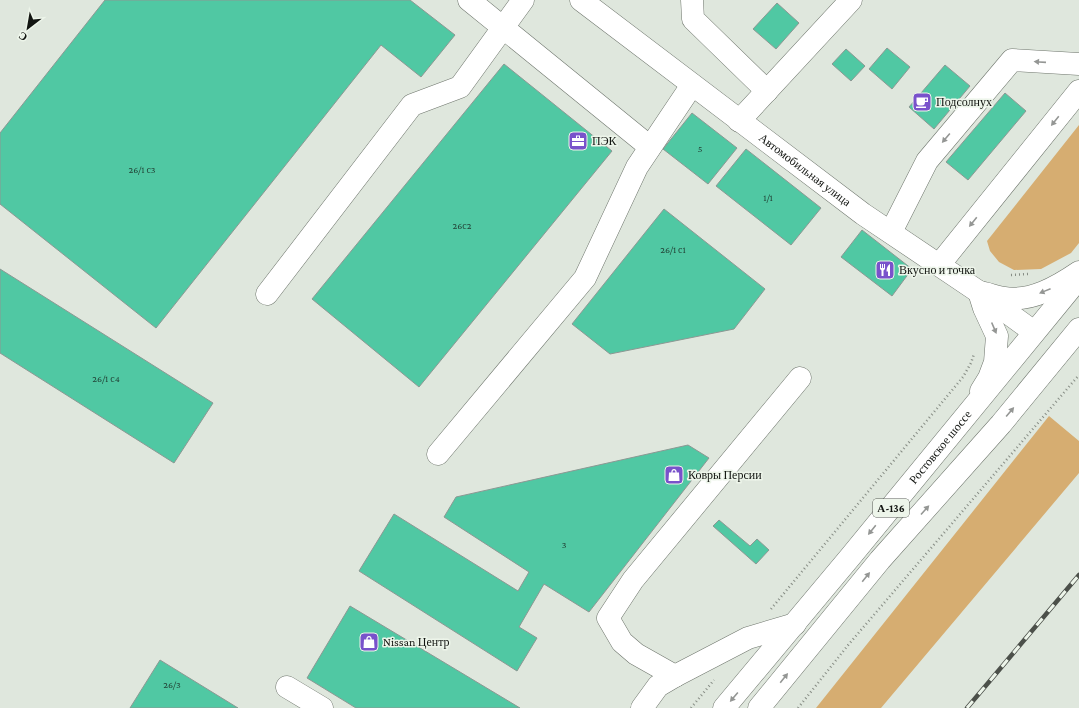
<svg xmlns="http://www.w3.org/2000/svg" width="1079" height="708" font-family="'Crimson Pro',serif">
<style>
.green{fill:#d6ad71}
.building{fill:#50c8a3;stroke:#8c9893}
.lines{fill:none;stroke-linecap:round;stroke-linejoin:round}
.minor-casing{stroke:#6e756c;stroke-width:23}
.major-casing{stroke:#6e756c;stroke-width:23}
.path{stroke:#868c84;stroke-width:2.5;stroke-dasharray:1 3;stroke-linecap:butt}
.minor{stroke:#fff;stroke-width:22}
.major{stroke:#fff;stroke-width:22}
.rail-casing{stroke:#4c504a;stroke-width:4.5}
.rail{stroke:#edf5ea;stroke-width:3;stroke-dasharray:9;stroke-linecap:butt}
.oneway{fill:#949694}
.labels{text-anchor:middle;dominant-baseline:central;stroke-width:3;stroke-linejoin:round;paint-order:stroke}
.number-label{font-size:10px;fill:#224236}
.shield{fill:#edf5ea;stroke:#545852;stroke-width:1}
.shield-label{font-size:11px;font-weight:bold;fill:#121511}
.poi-label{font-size:12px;fill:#121511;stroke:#edf5ea;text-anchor:start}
.street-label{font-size:12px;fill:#121511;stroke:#edf5ea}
</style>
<rect width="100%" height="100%" fill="#dfe7dd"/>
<path class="green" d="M1079,125V243L1071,253L1041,269L1014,270L999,262L990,251L987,241Z
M1049,416L1079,441V473L881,708H816Z"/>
<path class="building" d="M105,0H410L455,35L421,77L381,45L156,328L0,204V133Z
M777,3L799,23L776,49L753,29Z
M887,48L910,67L892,89L869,69Z
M846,49L865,66L851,81L832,64Z
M504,64L612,151L419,387L312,299Z
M945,65L970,86L934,129L909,107Z
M1005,93L1026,111L968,180L946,162Z
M692,113L737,148L708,184L663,149Z
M746,149L821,208L791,245L716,186Z
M664,209L765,289L734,329L610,354L572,324Z
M862,230L912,269L892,296L841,257Z
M0,269L213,403L174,463L0,353Z
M688,445L709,458L589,612L544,584L519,627L537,638L517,671L359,571L394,514L518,591L529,572L444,517L456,497Z
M719,520L750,546L757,539L769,550L756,564L713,526Z
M350,606L520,708H356L307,678Z
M160,660L238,708H130Z"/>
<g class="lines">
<defs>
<g id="minor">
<path d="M469,0L650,147"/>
<path id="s1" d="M581,0L863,214L979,292L1034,332"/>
<path d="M692,0L693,19L767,91"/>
<path d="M739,121L851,0"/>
<path d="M891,232L927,161L1012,60L1079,64"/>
<path d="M939,265L1079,91"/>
<path d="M267,294L412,105L460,87L523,0"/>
<path d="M981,391L989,378L995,362L997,336L984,308L979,292C987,293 996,297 1004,298C1031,302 1057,287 1079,272"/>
<path d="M438,454L585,278L637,167L692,85"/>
<path d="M675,676L636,654L622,642L608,618L633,580L800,378"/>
<path d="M287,687L322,708"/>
<path d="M642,708L658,686L675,676L748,638L795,624"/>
</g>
<g id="major">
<path id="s2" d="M724,708L851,556L1079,278"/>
<path d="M759,708L880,560L1001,424L1079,329"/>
</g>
</defs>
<use href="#minor" class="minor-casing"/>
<use href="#major" class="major-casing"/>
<path class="path" d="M1011,275L1029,274
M771,609L963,377L971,363L974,354
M691,708L714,680
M798,708L849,644L1079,375"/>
<use href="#minor" class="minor"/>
<use href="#major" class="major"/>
<defs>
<path id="rail" d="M967,708L1079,575"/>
</defs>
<use href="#rail" class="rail-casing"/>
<use href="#rail" class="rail"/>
</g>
<defs><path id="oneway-solid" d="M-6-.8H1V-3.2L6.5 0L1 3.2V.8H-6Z"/></defs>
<g class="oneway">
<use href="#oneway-solid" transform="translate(1040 62) rotate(-176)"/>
<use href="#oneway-solid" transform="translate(1055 121) rotate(129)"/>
<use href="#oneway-solid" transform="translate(946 138) rotate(130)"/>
<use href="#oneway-solid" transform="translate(973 222) rotate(129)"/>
<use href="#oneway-solid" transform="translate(1045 291) rotate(158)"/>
<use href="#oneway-solid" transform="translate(994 328) rotate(67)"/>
<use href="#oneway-solid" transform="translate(1010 412) rotate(-50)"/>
<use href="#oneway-solid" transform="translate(925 510) rotate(-48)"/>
<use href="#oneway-solid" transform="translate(872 530) rotate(129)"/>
<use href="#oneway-solid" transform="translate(866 577) rotate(-51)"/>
<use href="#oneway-solid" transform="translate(784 678) rotate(-51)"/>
<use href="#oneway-solid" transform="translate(734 697) rotate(130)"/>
</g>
<defs>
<symbol id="cafe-square" viewBox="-11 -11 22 22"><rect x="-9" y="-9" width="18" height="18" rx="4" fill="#7952cb" stroke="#edf5ea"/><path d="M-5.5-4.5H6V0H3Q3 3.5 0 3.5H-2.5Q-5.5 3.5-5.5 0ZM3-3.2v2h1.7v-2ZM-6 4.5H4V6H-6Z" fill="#fff"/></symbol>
<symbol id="office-square" viewBox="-11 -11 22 22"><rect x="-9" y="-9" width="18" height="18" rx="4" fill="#7952cb" stroke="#edf5ea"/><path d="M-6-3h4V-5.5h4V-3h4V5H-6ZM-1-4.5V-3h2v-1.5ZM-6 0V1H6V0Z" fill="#fff"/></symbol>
<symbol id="restaurant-square" viewBox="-11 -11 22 22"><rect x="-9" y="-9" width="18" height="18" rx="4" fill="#7952cb" stroke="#edf5ea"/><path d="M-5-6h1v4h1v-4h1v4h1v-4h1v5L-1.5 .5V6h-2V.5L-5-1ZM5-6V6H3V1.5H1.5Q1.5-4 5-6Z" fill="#fff"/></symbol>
<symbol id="shop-square" viewBox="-11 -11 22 22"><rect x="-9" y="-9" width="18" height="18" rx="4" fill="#7952cb" stroke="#edf5ea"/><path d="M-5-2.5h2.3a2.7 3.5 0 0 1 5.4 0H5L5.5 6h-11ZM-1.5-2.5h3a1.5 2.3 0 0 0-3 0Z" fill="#fff"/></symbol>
</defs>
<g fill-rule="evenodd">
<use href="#cafe-square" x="911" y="91" width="22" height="22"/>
<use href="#office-square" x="567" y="130" width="22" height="22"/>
<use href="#restaurant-square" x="874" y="259" width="22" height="22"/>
<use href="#shop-square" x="663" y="464" width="22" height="22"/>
<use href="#shop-square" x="358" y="631" width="22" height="22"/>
</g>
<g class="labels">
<g class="number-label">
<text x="700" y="148">5</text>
<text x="142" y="169">26/1 с3</text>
<text x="768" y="197">1/1</text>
<text x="462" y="225">26с2</text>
<text x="673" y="249">26/1 с1</text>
<text x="106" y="378">26/1 с4</text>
<text x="564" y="544">3</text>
<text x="172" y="684">26/3</text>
</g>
<rect class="shield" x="873" y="499" width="36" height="18" rx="3"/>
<g class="shield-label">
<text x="891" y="508">А-136</text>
</g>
<g class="poi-label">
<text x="936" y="102">Подсолнух</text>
<text x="592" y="141">ПЭК</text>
<text x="899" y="270">Вкусно и точка</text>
<text x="688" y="475">Ковры Персии</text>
<text x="383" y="642">Nissan Центр</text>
</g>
<g class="street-label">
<text stroke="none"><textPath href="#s1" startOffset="281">Автомобильная улица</textPath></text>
<text stroke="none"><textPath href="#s2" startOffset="339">Ростовское шоссе</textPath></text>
</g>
</g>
<g transform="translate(28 28) rotate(211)" stroke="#edf5ea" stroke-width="3" paint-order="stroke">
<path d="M0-3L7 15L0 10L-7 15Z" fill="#121511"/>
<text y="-6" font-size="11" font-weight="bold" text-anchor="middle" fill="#121511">С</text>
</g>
</svg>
